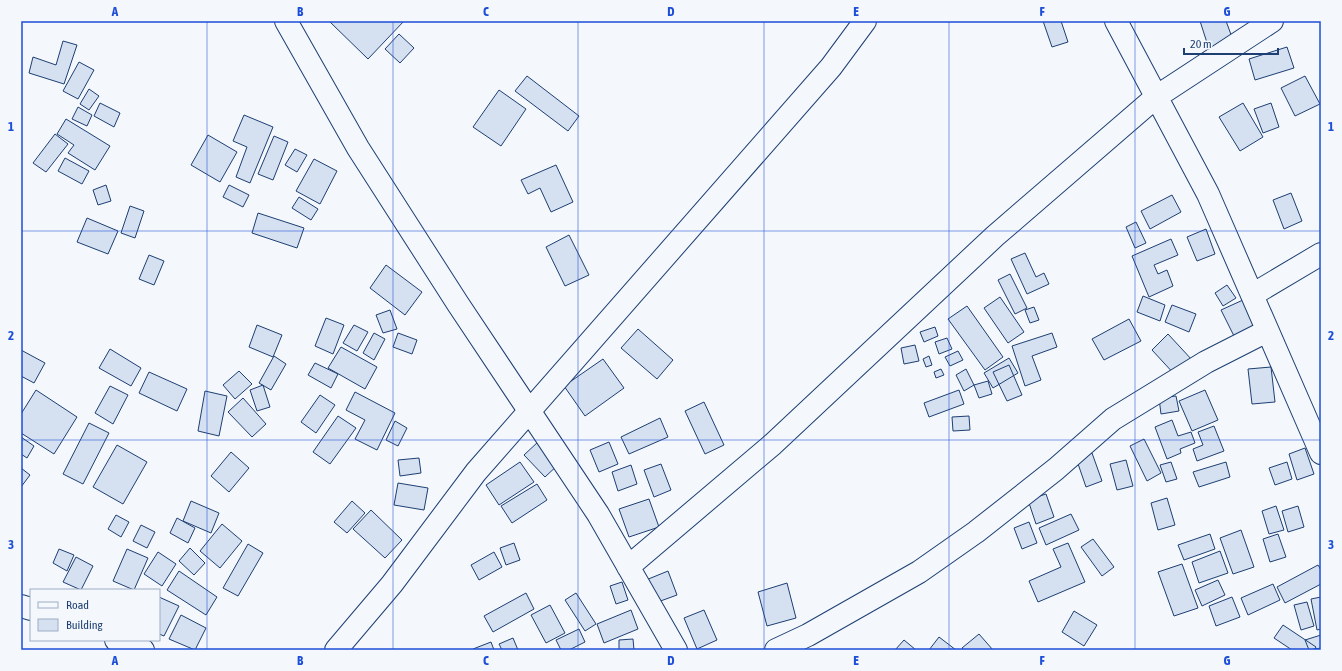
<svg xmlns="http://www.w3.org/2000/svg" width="1342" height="671" font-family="'Asap Condensed',sans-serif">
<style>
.building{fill:#d5e0f0;stroke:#1d3f73}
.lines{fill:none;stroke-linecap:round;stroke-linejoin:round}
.street-casing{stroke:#1d3f73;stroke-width:24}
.street{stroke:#f4f7fb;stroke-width:22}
.grid{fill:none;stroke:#1d4ed8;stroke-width:1;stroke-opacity:0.55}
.neatline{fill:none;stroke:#1d4ed8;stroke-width:1.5}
.grid-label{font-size:13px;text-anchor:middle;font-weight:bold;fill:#1d4ed8}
</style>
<rect width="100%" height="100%" fill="#f4f7fb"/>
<path class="building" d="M329,21H404L368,59Z
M1043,21H1061L1068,42L1052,47Z
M1200,21H1226L1233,40L1209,49Z
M399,34L414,48L400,63L385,49Z
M63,41L77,45L64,84L29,73L33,57L56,65Z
M1287,47L1294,68L1255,80L1249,59Z
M79,62L94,70L78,99L63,91Z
M527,76L579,116L568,131L515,91Z
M1305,76L1320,104L1295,116L1281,88Z
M89,89L99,96L89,110L80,104Z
M499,90L526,109L501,146L473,127Z
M100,103L120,113L114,127L94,116Z
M1243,103L1263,137L1240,151L1219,117Z
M1271,103L1279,127L1263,133L1254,109Z
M78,107L92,115L87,126L72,119Z
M244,115L273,127L250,183L236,177L247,147L233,141Z
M66,119L110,146L95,170L68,153L74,145L57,134Z
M55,134L68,144L46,172L33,163Z
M208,135L237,152L220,182L191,165Z
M274,136L288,142L273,180L258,174Z
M295,149L307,155L297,172L285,165Z
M65,158L89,171L82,184L58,171Z
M314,159L337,171L320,204L296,191Z
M556,165L573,202L551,212L540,188L528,194L521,180Z
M106,185L111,201L98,205L93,190Z
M229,185L249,195L243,207L223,197Z
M1291,193L1302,221L1284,229L1273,200Z
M1172,195L1181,212L1150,229L1141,211Z
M299,197L318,209L311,220L292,208Z
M130,206L144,211L135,238L121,233Z
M258,213L304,228L297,248L252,233Z
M87,218L118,231L108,254L77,242Z
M1136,222L1146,243L1135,248L1126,227Z
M1206,229L1215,254L1197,261L1187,237Z
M569,235L589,275L565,286L546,247Z
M1171,239L1178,255L1154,265L1158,274L1167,270L1173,286L1149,297L1132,256Z
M1025,253L1036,277L1044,273L1049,284L1027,294L1011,259Z
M149,255L164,261L154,285L139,279Z
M386,265L422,292L405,315L370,288Z
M1010,274L1027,308L1015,314L998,280Z
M1227,285L1236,298L1223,306L1215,293Z
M1143,296L1165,305L1160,321L1137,312Z
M1000,297L1024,332L1008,343L984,308Z
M1243,300L1257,329L1236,340L1221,310Z
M1172,305L1196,314L1189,332L1165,322Z
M967,306L1003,357L985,370L948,319Z
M1034,307L1039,320L1030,323L1025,310Z
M390,310L397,329L383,333L376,315Z
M326,318L344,325L333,354L315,346Z
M1129,319L1141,341L1104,360L1092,339Z
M257,325L282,335L273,357L249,347Z
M354,325L368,332L357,351L343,343Z
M935,327L938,336L924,342L920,332Z
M638,329L673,360L657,379L621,348Z
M374,333L385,339L374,360L363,353Z
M398,333L417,340L412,354L393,347Z
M1052,333L1057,347L1032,356L1041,380L1025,386L1012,346Z
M1168,334L1193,361L1176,376L1152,350Z
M947,338L952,349L939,354L935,342Z
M915,345L919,361L904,364L901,348Z
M341,347L377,367L365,389L328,368Z
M110,349L141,368L131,386L99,368Z
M21,350L45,363L34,383L21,376Z
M958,351L963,360L950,366L945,357Z
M274,356L286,364L271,390L259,383Z
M929,356L932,365L926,367L923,359Z
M1009,358L1018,373L993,388L984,373Z
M603,359L624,388L585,416L564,386Z
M315,363L338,374L331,388L308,375Z
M1009,365L1022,395L1007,401L993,372Z
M1271,367L1275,402L1252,404L1248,369Z
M941,369L944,375L936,378L934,372Z
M966,369L974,385L964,391L956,375Z
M239,371L252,384L235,399L223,385Z
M149,372L187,389L177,411L139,393Z
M988,381L992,394L979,398L974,385Z
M263,385L270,407L257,411L250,390Z
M110,386L128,395L113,424L95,413Z
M36,390L77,417L54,454L21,433V414Z
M959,390L964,404L929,417L924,403Z
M1205,390L1218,420L1192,431L1179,401Z
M205,391L227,396L219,436L198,431Z
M355,392L395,413L377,450L355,439L365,420L346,410Z
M320,395L335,405L316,433L301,422Z
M1176,396L1179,411L1161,414L1159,398Z
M243,398L266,424L252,437L228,412Z
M704,402L724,445L705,454L685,411Z
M338,416L356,428L330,464L313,452Z
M969,416L970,430L953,431L952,417Z
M660,418L668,437L629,454L621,437Z
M1172,420L1178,436L1191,432L1195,443L1180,449L1181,453L1167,459L1155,427Z
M395,421L407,428L398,446L386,440Z
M89,423L109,433L83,484L63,474Z
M1214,426L1224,451L1197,461L1193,449L1203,445L1198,432Z
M21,437L34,446L27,458L21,454Z
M1144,439L1161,473L1147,481L1130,446Z
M539,441L560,463L545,477L524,455Z
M609,442L618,464L599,472L590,450Z
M117,445L147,462L123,504L93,487Z
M1305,448L1314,474L1297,480L1289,454Z
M231,452L249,468L229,492L211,476Z
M1092,453L1102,481L1086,487L1076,458Z
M419,458L421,473L400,476L398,460Z
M1126,460L1133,486L1117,490L1110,464Z
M520,462L534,482L499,505L486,485Z
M1171,462L1177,479L1166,482L1160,465Z
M1226,462L1230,477L1199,487L1193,472Z
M1287,462L1292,479L1275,485L1269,468Z
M661,464L671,490L654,497L644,470Z
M631,465L637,484L618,491L612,472Z
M21,468L30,475L21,487Z
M398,483L428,488L424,510L394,505Z
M537,484L547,500L512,523L501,506Z
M1046,494L1054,517L1036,524L1028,500Z
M1167,498L1175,525L1158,530L1151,503Z
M649,499L659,527L629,537L619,509Z
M191,501L219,513L211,533L183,521Z
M352,501L365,513L347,533L334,522Z
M1276,506L1284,530L1269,534L1262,511Z
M1298,506L1304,527L1288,532L1282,511Z
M371,510L402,540L385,558L353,529Z
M1071,514L1079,530L1046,545L1039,528Z
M116,515L129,522L121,537L108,529Z
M177,518L195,528L188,543L170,533Z
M1029,522L1037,543L1022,549L1014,528Z
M222,524L242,541L220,568L200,551Z
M141,525L155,532L147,548L133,541Z
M1241,530L1254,567L1233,574L1220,538Z
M1210,534L1215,549L1184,560L1178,545Z
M1278,534L1286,557L1270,562L1263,539Z
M1093,539L1114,567L1102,576L1081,547Z
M514,543L520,560L506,565L500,548Z
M1068,543L1085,582L1038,602L1029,581L1061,567L1053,549Z
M248,544L263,553L238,596L223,588Z
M190,548L205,563L194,575L179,561Z
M59,549L74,555L67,571L53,563Z
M127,549L148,558L134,590L113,581Z
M1220,551L1228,573L1199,583L1192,562Z
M158,552L176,564L162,586L144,574Z
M494,552L502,567L479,580L471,565Z
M76,557L93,566L81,590L63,582Z
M1182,564L1198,608L1174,616L1158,572Z
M1318,565L1321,570V584L1285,603L1277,587Z
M179,571L217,597L206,615L167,590Z
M668,571L677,595L655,603L646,580Z
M1218,580L1225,595L1202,606L1195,590Z
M622,582L628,600L616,604L610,586Z
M787,583L796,618L767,626L758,592Z
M1273,584L1280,600L1248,615L1241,598Z
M526,593L534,609L493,632L484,616Z
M576,593L596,624L585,631L565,600Z
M159,597L179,606L164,636L159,634Z
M1232,597L1240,617L1216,626L1209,606Z
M1321,597V629L1317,630L1311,599Z
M1307,602L1314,626L1301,630L1294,605Z
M550,605L565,633L546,643L531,615Z
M631,610L638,629L604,643L597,624Z
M704,610L717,640L697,649L684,618Z
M1074,611L1097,625L1084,646L1062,632Z
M181,615L206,628L195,650L169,639Z
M1283,625L1316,647L1314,650H1292L1274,638Z
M579,629L585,642L569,650H561L556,640Z
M979,634L993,650H964L962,648Z
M1321,635V648L1309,650L1305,640Z
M939,637L956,650H929Z
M513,638L518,650H502L499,644Z
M633,639L634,650H619V640Z
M904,640L916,650H895Z
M491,642L494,650H473V649Z"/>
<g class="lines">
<defs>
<path id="street" d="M286,21L358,148L458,304L598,514L676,650
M1116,21L1208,194L1321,453
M1252,295L1321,254
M628,567L773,444L995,236L1156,97L1272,21
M21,606L31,609
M116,640L143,650
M336,650L392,584L476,472L831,67L865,21
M776,650L808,635L919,572L976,532L1056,469L1113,419L1206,362L1267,331"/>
</defs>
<use href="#street" class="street-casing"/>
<use href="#street" class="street"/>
</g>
<path class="grid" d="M207,21V650M393,21V650M578,21V650M764,21V650M949,21V650M1135,21V650M21,231H1321M21,440H1321"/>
<rect width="1342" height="671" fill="none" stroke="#f4f7fb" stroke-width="44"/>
<rect x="30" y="589" width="130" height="52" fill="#f4f7fb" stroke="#9eadc5"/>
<rect x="38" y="602" width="20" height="6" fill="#f4f7fb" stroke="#9eadc5"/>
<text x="66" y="609" font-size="12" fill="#1d3f73">Road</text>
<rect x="38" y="619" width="20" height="12" fill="#d5e0f0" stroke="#9eadc5"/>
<text x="66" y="629" font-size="12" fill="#1d3f73">Building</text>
<path d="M1184 48v6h94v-6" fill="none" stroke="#1d3f73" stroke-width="2"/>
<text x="1190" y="48" font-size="12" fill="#1d3f73" stroke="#f4f7fb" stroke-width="3" paint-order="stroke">20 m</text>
<rect x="22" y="22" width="1298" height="627" class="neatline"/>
<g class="grid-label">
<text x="115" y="16">A</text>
<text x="300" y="16">B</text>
<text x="486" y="16">C</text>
<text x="671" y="16">D</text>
<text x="856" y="16">E</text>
<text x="1042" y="16">F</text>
<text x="1227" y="16">G</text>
<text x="11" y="131">1</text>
<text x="1331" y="131">1</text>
<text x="11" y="340">2</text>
<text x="1331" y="340">2</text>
<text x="11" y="549">3</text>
<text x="1331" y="549">3</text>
<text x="115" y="665">A</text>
<text x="300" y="665">B</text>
<text x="486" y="665">C</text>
<text x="671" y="665">D</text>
<text x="856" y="665">E</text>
<text x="1042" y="665">F</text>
<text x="1227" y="665">G</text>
</g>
</svg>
